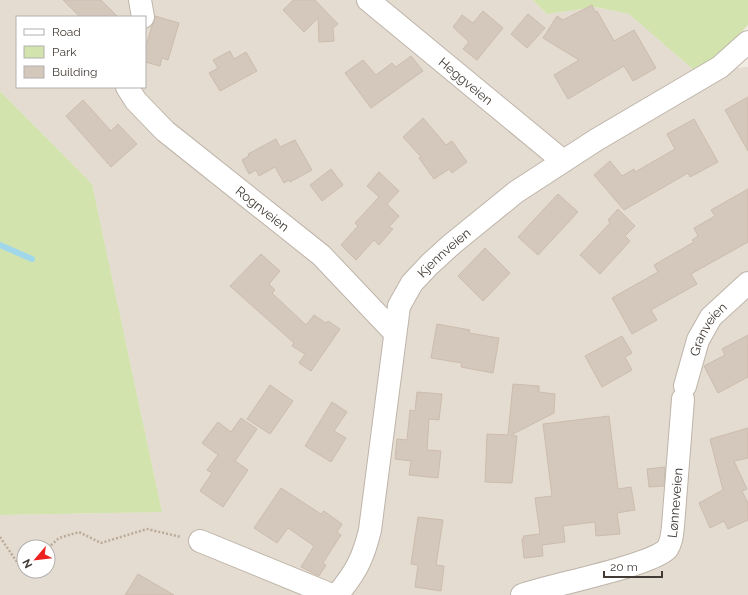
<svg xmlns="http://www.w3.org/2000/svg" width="748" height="595" font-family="Raleway,sans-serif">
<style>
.residential{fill:#e4dcd1;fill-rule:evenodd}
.green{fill:#d2e3ad}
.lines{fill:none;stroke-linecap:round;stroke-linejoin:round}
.stream{stroke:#a1d7eb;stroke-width:6}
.building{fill:#d4c8bc;stroke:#ccbcad}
.minor-casing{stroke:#beb4a9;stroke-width:24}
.path{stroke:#bcab98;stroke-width:2.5;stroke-dasharray:2 2;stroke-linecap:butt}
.minor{stroke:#fff;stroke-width:22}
.labels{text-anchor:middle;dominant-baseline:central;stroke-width:3;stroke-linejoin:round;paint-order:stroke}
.street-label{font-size:13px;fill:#423a34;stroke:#fff}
</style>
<rect width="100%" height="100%" fill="#f0ebe3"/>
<path class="residential" d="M0,0H533L547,14L595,7L629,14L696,72L748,67V595H0V515L162,512L92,184L0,91ZM17,17H145V87H17ZM24,547H48V571H24Z"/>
<path class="green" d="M533,0H748V25L721,54L696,72L629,14L595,7L547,14Z
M0,91L92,184L162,512L0,515Z"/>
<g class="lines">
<path class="stream" d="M0,245L32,259"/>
</g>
<path class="building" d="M63,0H101L118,17H80Z
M293,0H315L338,24L333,28L334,41L319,42L318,18L304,32L283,10Z
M592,5L595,12L597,11L614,41L634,30L656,68L633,81L624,66L568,99L554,75L579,60L543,38L557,16L563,20Z
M483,11L503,28L477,60L463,49L469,42L453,27L462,15L473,23Z
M528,14L545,28L527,48L511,34Z
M155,16L179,23L168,60L162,58L160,66L145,62V49Z
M230,51L234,59L246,52L257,71L220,91L209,73L218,68L213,60Z
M411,56L423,71L371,108L345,73L363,60L376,75L392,63L396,67Z
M748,97V151L725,110Z
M83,100L111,131L118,124L137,144L111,167L66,116Z
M423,118L446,145L452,141L467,162L452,173L449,169L434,179L419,158L421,157L403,137Z
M694,119L718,162L690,177L688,173L624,210L594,175L610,161L622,176L634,169L635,172L675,149L667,134Z
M276,139L280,147L295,140L312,170L290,182L289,180L284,183L275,167L259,176L256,170L249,174L242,160L249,156L248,154Z
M331,169L343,185L322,201L310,185Z
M379,172L399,191L387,204L399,216L389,227L393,229L379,245L374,240L356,260L341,245L358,226L355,223L379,197L367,186Z
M748,189V242L691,274L697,284L651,310L657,320L632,334L612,298L658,272L654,265L694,242L692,240L698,236L694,228L715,216L711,210Z
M558,194L578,212L538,255L518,237Z
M618,209L635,226L625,236L630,241L600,274L580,255L610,223L608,220Z
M485,248L510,273L483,301L458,276Z
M261,254L280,271L269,284L275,290L272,293L306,325L314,315L326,323L328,321L340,329L311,371L299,363L305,354L292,346L294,343L230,286Z
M437,324L470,330L469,333L499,338L493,373L461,367L462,363L431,358Z
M748,335V377L718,393L704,366L725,355L722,349Z
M622,336L632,353L625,357L632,370L602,387L585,356Z
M513,384L539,386V392L555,394L554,413L511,435L517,436L512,483L485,482L487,434L508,435Z
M270,385L293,401L270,434L247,419Z
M417,392L442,394L439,420L429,419L427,450L441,451L438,478L409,475L411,461L395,459L397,439L407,440L410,410L415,411Z
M332,402L347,412L334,431L346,438L331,462L305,446Z
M609,416L618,489L631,487L635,510L617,513L620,534L596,536L595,522L563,526L565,542L542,545L543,556L524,558L522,539L524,538L523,536L540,534L535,498L552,496L543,424Z
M241,418L257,429L235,461L248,470L223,507L200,491L212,473L207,470L218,455L202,443L218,422L231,432Z
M748,428V458L734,461L747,489L742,491L748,503V520L728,529L724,521L710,528L699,503L723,490L710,439Z
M665,467L664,486L649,487L647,469Z
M281,488L321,514L324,511L342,524L337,532L341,535L323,563L326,565L319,576L301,567L314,546L288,528L277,543L254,528Z
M418,517L443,520L436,565L444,566L441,591L415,587L418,565L411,564Z
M138,574L174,595H125Z"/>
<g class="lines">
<defs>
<g id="minor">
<path d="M140,0L143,17"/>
<path id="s1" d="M368,0L563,161"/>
<path id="s2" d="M127,87L136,101L165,131L321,255L395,333"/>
<path id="s3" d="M685,386L698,340L711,317L748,283"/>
<path d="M200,541L332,595"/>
<path id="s4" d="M337,595C356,572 363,559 370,530L399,306L412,283L430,264L452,244L516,192L596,140L720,67L748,42"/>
<path id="s5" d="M522,595C550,585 650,566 667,549C672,542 672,534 673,526L683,399"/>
</g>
</defs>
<use href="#minor" class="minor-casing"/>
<path class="path" d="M0,537L19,565L24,567
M48,548L59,538L79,532L101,543L147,529L181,537"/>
<use href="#minor" class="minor"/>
</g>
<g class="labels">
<g class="street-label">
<text stroke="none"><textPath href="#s1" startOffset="127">Heggveien</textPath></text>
<text stroke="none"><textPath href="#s2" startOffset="183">Rognveien</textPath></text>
<text stroke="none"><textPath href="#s4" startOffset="370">Kjennveien</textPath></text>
<text stroke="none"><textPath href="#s3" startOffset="62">Granveien</textPath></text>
<text stroke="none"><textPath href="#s5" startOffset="200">Lønneveien</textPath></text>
</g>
</g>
<rect x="16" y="16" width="130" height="72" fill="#ffffff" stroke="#b3b0ae"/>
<rect x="24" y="29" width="20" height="6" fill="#ffffff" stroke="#b3b0ae"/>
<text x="52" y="36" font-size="12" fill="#423a34">Road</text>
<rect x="24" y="46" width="20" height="12" fill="#d2e3ad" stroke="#b3b0ae"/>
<text x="52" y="56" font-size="12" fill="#423a34">Park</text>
<rect x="24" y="66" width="20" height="12" fill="#d4c8bc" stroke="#b3b0ae"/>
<text x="52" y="76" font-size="12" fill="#423a34">Building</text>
<g transform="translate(36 559) rotate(242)"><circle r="19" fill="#ffffff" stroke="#b3b0ae"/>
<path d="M0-3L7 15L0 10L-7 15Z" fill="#ed211d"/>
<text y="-6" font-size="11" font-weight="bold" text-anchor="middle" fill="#423a34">N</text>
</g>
<path d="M604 571v6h58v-6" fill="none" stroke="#423a34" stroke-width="2"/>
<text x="610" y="571" font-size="12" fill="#423a34" stroke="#ffffff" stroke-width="3" paint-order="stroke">20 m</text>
</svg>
